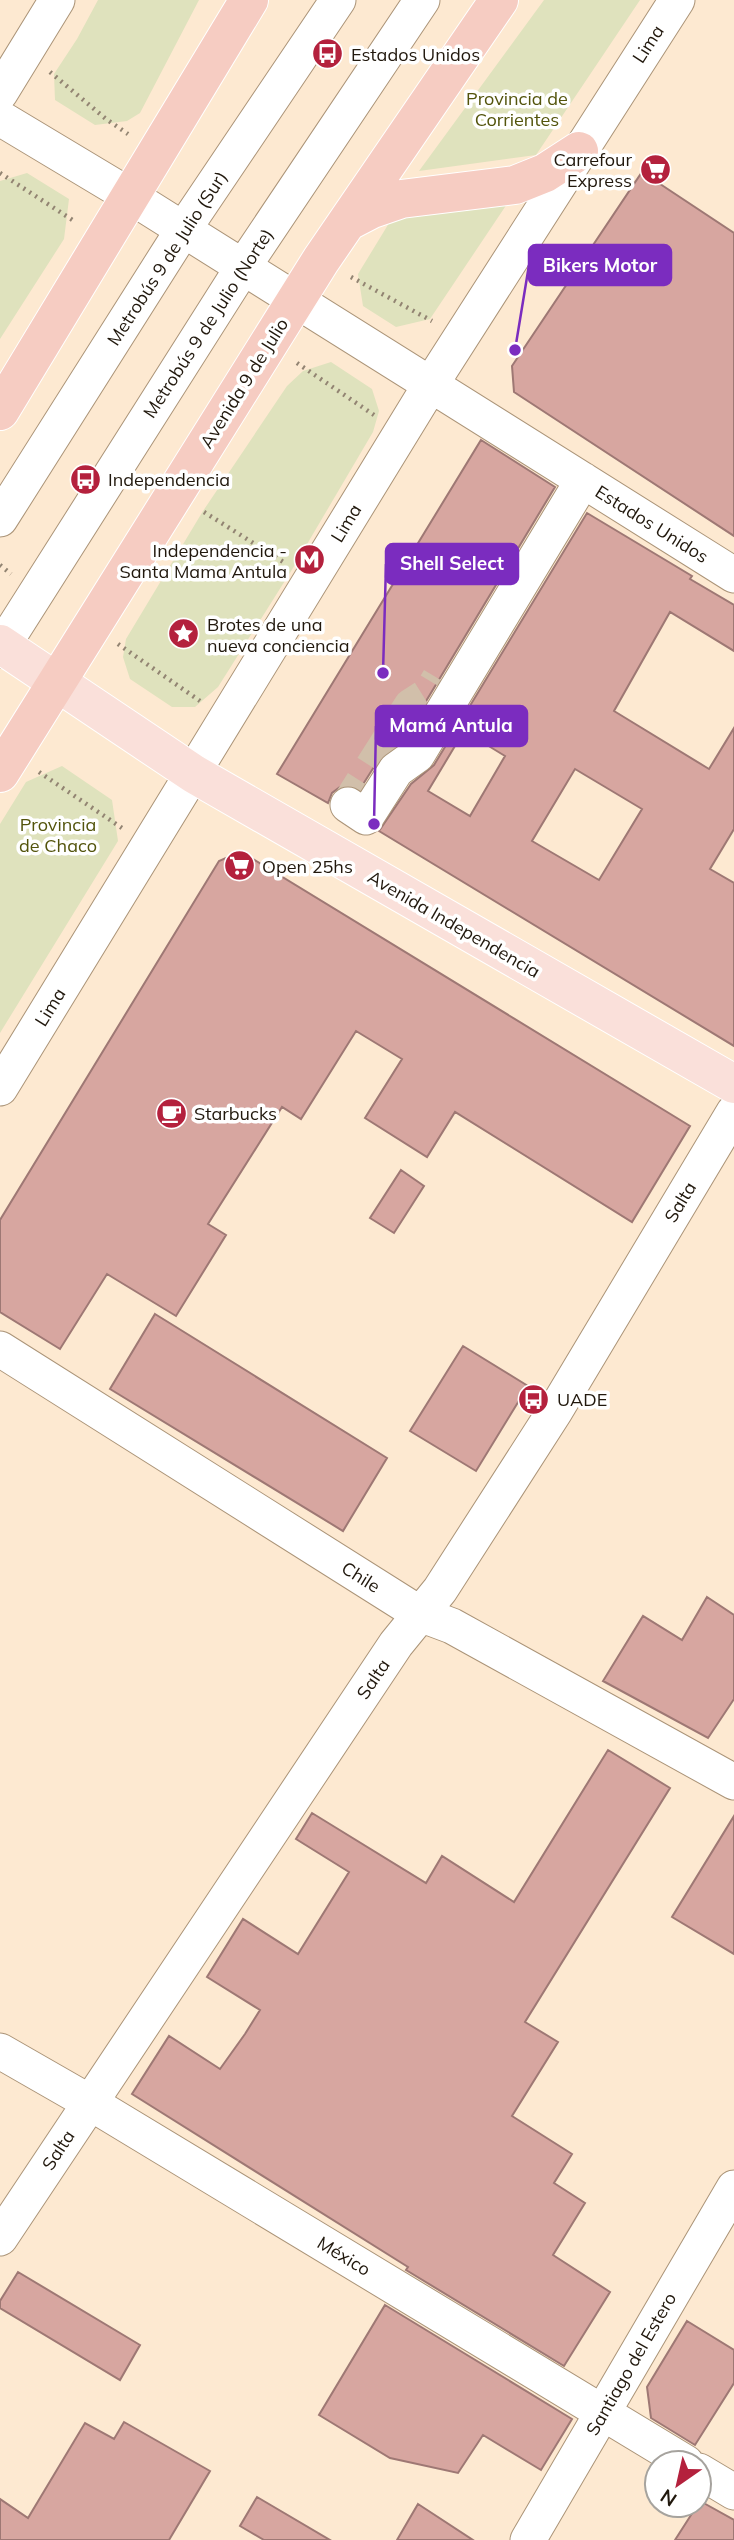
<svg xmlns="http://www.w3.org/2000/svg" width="734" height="2540" font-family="Mulish,sans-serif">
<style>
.green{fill:#dfe2bd}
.building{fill:#d7a6a0;stroke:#9e7874;stroke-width:2;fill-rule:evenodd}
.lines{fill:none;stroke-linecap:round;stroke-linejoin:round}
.minor-tunnel{stroke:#d1bfaa;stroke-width:35;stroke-dasharray:35 18;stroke-linecap:butt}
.minor-casing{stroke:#ab9478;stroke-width:37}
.major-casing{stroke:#fff;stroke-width:40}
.highway-casing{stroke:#fff;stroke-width:40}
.path{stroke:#928472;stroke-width:4.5;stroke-dasharray:2 5;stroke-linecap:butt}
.minor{stroke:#fff;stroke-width:35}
.major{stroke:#fae0da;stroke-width:38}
.highway{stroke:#f6ccc2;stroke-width:38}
.labels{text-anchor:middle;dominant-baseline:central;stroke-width:7;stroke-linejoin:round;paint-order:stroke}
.street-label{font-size:18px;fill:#21180d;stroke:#fff}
.poi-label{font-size:18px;fill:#21180d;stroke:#fff;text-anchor:start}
.park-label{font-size:18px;fill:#53540c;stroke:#fff}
.leader{fill:none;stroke:#7b2cbf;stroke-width:2.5}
.callout-dot{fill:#7b2cbf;stroke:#fff;stroke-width:2.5}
.callout{fill:#7b2cbf;stroke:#7b2cbf;stroke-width:2.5}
.callout-label{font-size:19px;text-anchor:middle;font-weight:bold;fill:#fff}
</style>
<rect width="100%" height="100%" fill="#fde9d1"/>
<path class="green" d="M98,0H199L140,113L127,121L95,125L55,100L54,74L77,39Z
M544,0H640L536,155L419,171Z
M27,173L69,199L64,239L0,339V181Z
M507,204L430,319L396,327L363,306L358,274L397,210Z
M331,362L372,389L379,411L373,432L293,568L218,687L195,707H172L130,679L123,657L126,639L203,511L287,386L303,371Z
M62,766L112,800L118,841L0,1033V824L26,782Z"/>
<path class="building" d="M642,172L734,233V536L514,392L512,366Z
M481,440L555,487L402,741L379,759L360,789L350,785L340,787L332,793L328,803L277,774Z
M587,513L692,576L690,579L734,605V651L670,612L614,711L709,769L734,728V829L710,869L734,883V1046L379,831L411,784L434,765ZM464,731L505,756L470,816L428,791ZM575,769L642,809L599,880L532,841Z
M235,854L248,856L690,1126L632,1222L455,1112L427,1157L365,1118L402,1059L356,1031L301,1119L282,1107L208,1224L226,1235L176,1316L107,1274L60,1349L0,1312V1220L219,861Z
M401,1170L424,1186L394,1233L370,1218Z
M155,1314L387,1458L343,1531L110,1389Z
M463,1346L528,1386L476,1471L410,1431Z
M707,1597L734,1615V1699L708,1738L603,1681L643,1616L682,1640Z
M608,1750L670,1788L525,2022L558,2042L512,2116L572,2154L554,2183L585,2203L553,2255L610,2292L564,2366L406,2270L408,2267L132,2094L169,2036L220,2069L245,2034L260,2010L207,1977L243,1919L298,1954L349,1872L296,1839L312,1813L426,1883L442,1856L514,1902Z
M734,1816V1954L672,1917Z
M18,2272L140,2345L120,2380L0,2308V2301Z
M385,2305L572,2419L541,2470L483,2435L458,2473L390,2458L319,2415Z
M687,2321L734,2350V2383L695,2445L651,2418L647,2387Z
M124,2422L210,2471L169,2540H0V2499L28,2518L85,2423L114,2439Z
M257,2497L330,2540H264L240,2526Z
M700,2501L734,2520V2540H675Z
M418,2504L473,2540H397Z"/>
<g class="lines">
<path class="minor-tunnel" d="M344,812L411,706L430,694L439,679"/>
<defs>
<path id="minor" d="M0,93L57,0
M0,118L130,196L734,575
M0,519L183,230L338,0
M0,650L243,267L422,0
M348,805L366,817L396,770L417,755L583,480
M0,1088L431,384L677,0
M0,1349L420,1614L452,1626L734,1782
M0,2051L89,2102L686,2463
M0,2238L396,1644L440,1590L555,1411L734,1112
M699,2471L734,2492
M528,2540L734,2188"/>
<path id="major" d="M0,644L194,774L734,1084"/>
<path id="highway" d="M347,222L372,209L401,199L515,185L545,173L579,151
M0,411L249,0
M0,773L321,260L499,0"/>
</defs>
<use href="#minor" class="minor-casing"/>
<use href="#major" class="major-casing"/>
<use href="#highway" class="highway-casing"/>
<path class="path" d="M50,72L106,119L128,134
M0,173L74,221
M351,277L432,321
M297,363L374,415
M204,512L285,563
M0,565L11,574
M118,644L200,701
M39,772L122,828"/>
<use href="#minor" class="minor"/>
<use href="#major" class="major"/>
<use href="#highway" class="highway"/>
</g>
<defs>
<symbol id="bus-disc" viewBox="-11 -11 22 22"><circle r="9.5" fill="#b4213d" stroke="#fff"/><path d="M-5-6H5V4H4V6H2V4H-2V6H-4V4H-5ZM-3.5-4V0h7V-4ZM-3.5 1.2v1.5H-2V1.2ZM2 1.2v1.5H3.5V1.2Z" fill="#fff"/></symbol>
<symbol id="supermarket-disc" viewBox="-11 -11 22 22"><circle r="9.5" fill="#b4213d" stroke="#fff"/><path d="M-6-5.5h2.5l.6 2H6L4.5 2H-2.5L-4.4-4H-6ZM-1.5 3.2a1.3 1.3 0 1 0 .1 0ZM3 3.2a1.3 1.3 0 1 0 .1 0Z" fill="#fff"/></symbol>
<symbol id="metro-disc" viewBox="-11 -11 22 22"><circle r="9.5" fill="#b4213d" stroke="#fff"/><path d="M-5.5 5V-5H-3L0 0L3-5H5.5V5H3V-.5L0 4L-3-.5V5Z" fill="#fff"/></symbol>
<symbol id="sight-disc" viewBox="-11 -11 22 22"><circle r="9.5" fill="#b4213d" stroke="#fff"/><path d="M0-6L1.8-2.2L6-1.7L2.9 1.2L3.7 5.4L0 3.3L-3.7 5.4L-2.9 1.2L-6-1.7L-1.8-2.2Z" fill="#fff"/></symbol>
<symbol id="cafe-disc" viewBox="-11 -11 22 22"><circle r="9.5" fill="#b4213d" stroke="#fff"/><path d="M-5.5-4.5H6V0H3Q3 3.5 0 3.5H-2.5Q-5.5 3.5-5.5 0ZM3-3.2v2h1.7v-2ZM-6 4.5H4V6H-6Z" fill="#fff"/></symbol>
</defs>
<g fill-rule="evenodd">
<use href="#bus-disc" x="310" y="36" width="35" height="35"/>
<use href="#supermarket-disc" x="638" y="152" width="35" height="35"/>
<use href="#bus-disc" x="68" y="462" width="35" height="35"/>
<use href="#metro-disc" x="292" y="542" width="35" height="35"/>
<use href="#sight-disc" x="166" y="616" width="35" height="35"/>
<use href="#supermarket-disc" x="222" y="848" width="35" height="35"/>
<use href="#cafe-disc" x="154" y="1096" width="35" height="35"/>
<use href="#bus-disc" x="516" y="1382" width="35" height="35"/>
</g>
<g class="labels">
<g class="street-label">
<text transform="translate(648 44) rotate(-57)">Lima</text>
<text transform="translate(167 258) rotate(-57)">Metrobús 9 de Julio (Sur)</text>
<text transform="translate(208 323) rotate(-57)">Metrobús 9 de Julio (Norte)</text>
<text transform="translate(244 383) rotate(-58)">Avenida 9 de Julio</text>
<text transform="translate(346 523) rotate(-59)">Lima</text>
<text transform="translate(652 524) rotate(32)">Estados Unidos</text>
<text transform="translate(454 924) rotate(30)">Avenida Independencia</text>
<text transform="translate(50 1007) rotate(-58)">Lima</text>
<text transform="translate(680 1202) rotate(-59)">Salta</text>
<text transform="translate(361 1577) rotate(32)">Chile</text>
<text transform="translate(373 1679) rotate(-56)">Salta</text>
<text transform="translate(58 2150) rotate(-57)">Salta</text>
<text transform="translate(344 2256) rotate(31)">México</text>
<text transform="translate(631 2364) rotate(-60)">Santiago del Estero</text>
</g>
<g class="poi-label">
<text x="351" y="54">Estados Unidos</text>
<text x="632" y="159" text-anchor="end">Carrefour<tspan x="632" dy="21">Express</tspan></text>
<text x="108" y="479">Independencia</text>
<text x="287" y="550" text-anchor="end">Independencia -<tspan x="287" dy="21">Santa Mama Antula</tspan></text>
<text x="207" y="624">Brotes de una<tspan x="207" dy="21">nueva conciencia</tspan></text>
<text x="262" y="866">Open 25hs</text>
<text x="194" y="1113">Starbucks</text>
<text x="557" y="1399">UADE</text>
</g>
<g class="park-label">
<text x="517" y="98">Provincia de<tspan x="517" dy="21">Corrientes</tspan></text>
<text x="58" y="824">Provincia<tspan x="58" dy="21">de Chaco</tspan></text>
</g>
</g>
<path class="leader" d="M515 350L529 265M383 673L386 564M374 824L376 726"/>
<g class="callout-dot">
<circle cx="515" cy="350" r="7"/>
<circle cx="383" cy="673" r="7"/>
<circle cx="374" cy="824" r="7"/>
</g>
<g class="callout">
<rect x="529" y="245" width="142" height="40" rx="7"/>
<rect x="386" y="544" width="132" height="40" rx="7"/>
<rect x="376" y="706" width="151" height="40" rx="7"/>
</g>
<g class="callout-label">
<text x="600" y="272">Bikers Motor</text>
<text x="452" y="570">Shell Select</text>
<text x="451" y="732">Mamá Antula</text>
</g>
<g transform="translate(678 2484) rotate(214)"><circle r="33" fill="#ffffff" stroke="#a6a39e" stroke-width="2"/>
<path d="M0-5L12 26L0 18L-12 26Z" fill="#b4213d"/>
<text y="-10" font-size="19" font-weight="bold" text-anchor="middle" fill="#21180d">N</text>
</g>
</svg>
